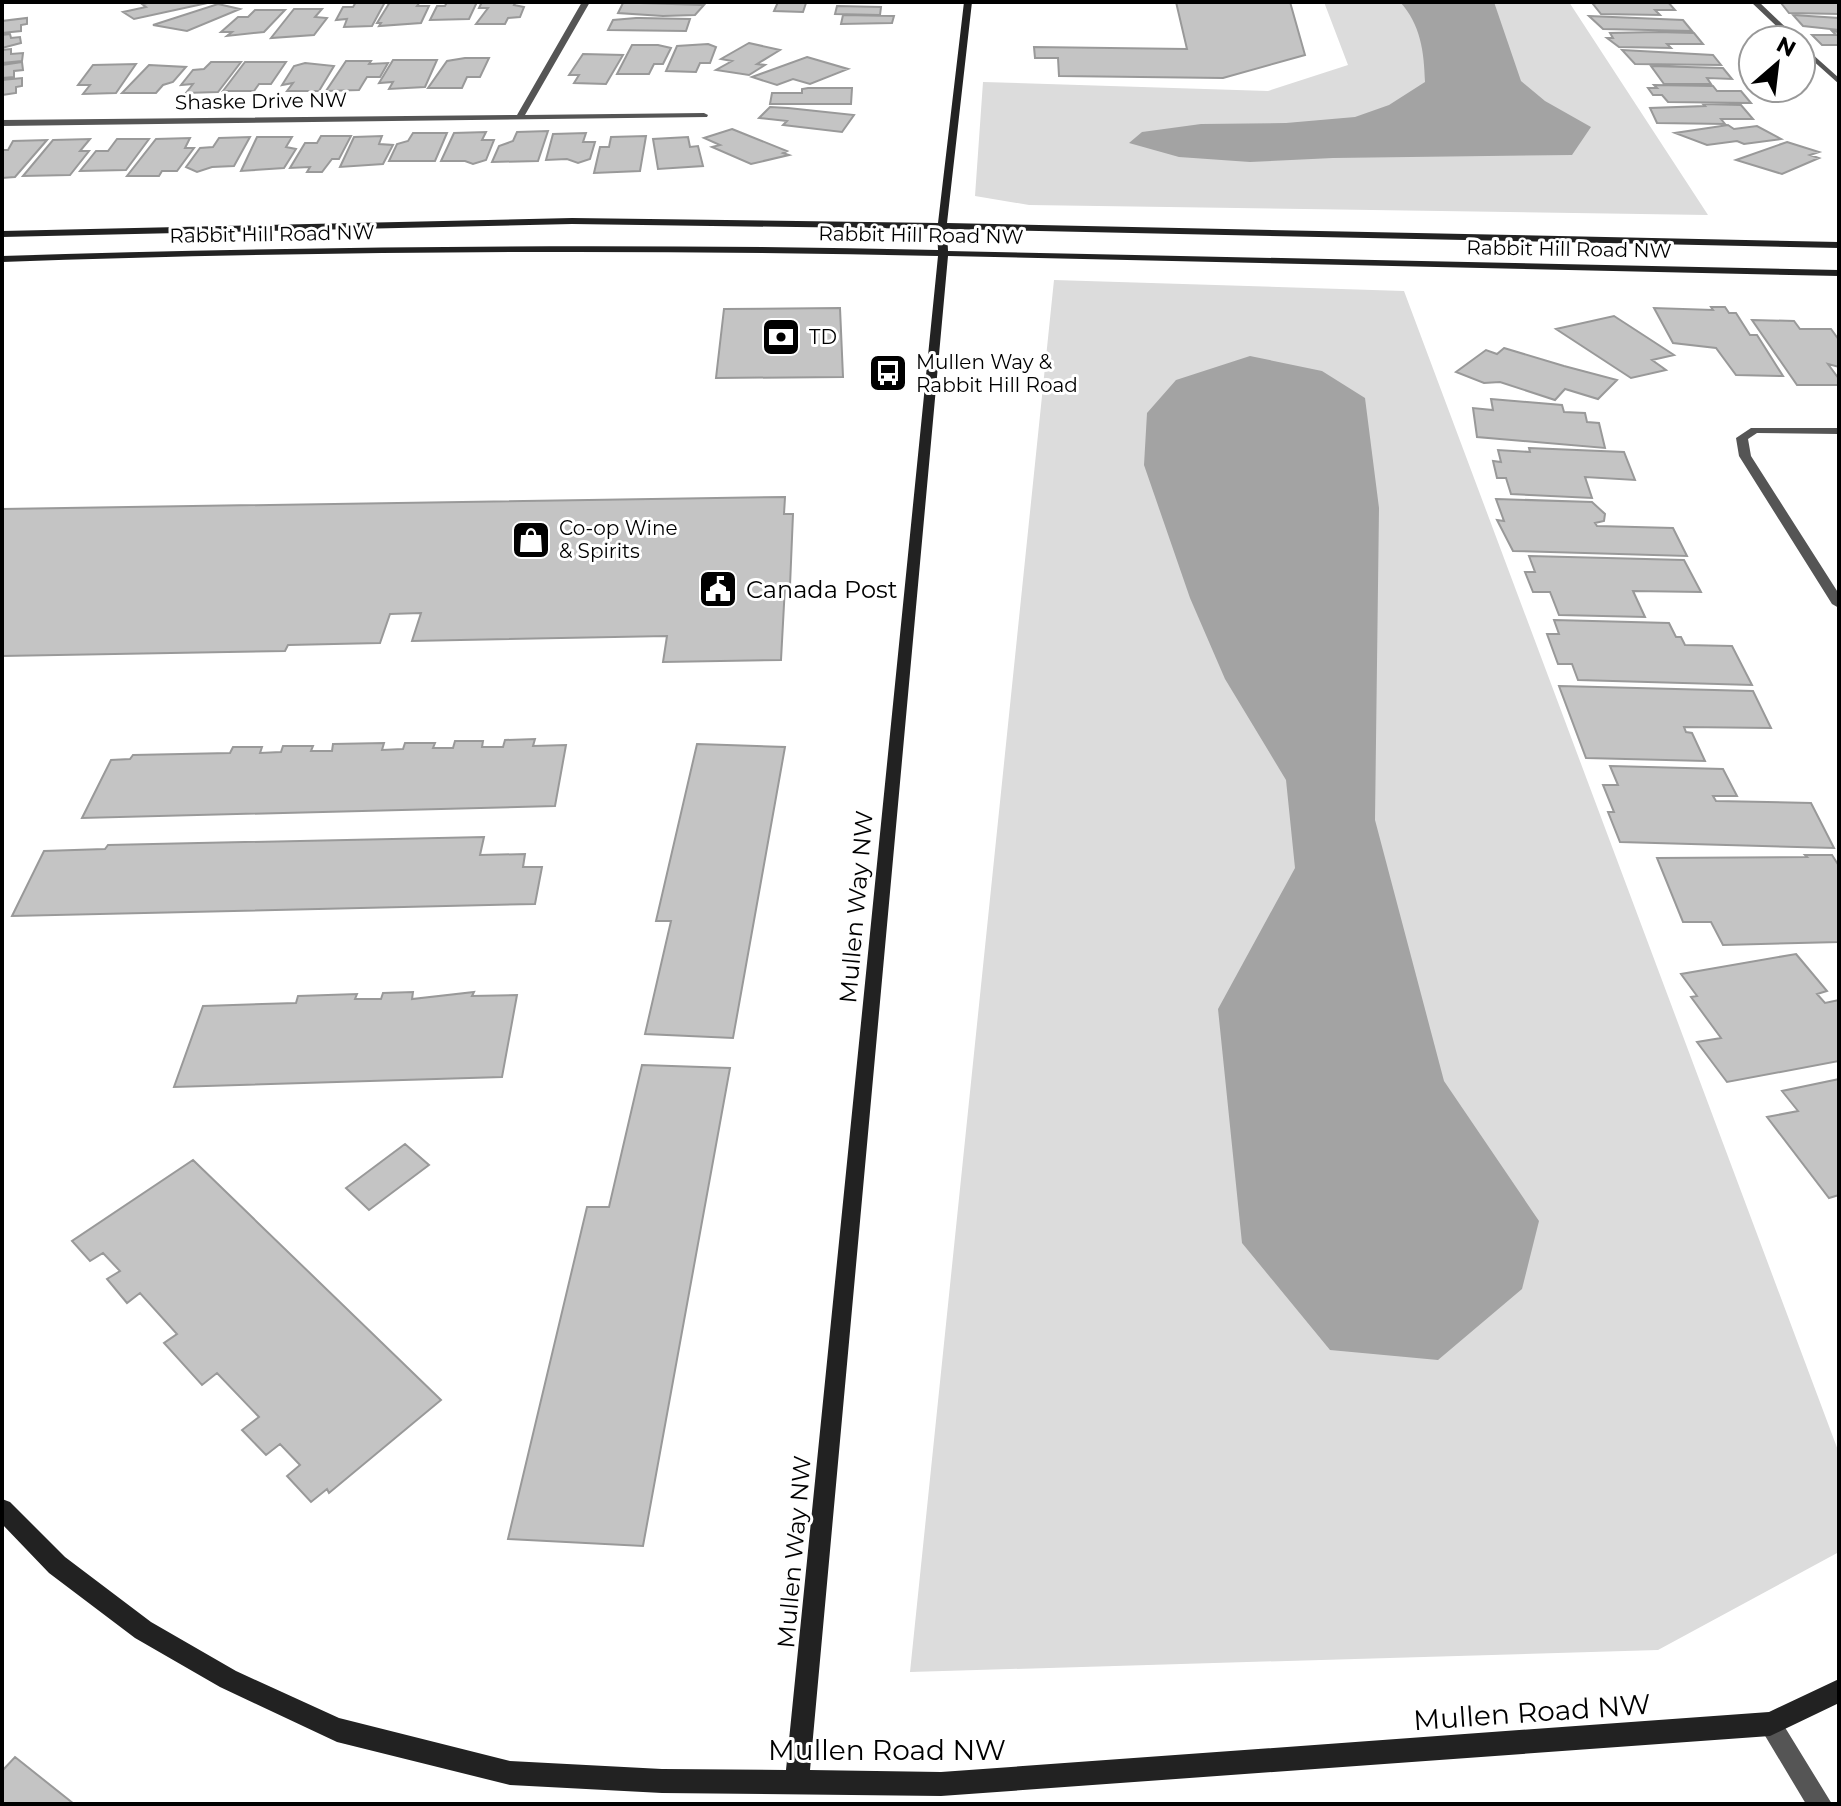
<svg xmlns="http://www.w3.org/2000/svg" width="1841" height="1806" font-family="Montserrat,sans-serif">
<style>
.green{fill:#dcdcdc}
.water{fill:#a3a3a3}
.building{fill:#c4c4c4;stroke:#999;stroke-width:2}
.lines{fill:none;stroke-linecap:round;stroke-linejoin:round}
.street{fill:#555;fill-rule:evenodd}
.secondary{fill:#222;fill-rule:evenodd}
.labels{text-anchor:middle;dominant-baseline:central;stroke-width:6;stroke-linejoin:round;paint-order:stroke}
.far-street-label{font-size:20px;fill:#000;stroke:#fff}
.far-poi-label{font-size:20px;fill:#000;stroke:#fff;text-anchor:start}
.poi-label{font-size:24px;fill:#000;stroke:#fff;text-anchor:start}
.street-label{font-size:24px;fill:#000;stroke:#fff}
.near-street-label{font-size:28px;fill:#000;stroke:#fff}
</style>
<rect width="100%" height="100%" fill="#fff"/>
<path class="green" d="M1324,2H1569L1708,215L1029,205L975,196L983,82L1268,91L1348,65Z
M1054,280L1404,291L1839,1453V1552L1658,1650L910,1672Z"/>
<path class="water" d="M1400,2H1494L1521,81L1545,101L1591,127L1572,155L1333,158L1250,162L1179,157L1129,143L1142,132L1201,124L1286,123L1355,117L1389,105L1425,82C1424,52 1421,25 1400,2Z
M1250,356L1322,371L1365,398L1379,508L1375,820L1444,1081L1539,1221L1522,1289L1438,1360L1330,1350L1242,1243L1218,1009L1295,868L1286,780L1225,679L1190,598L1144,465L1147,413L1176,380Z"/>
<path class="building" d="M153,2H212L134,19L123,12L146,7L142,4Z
M356,2H385L372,26L344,27L347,19L336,20L343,7H353Z
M390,2H420L417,6H429L421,23L379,26L381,23H377Z
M447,2H477L469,19L430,20L437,6H445Z
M482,2H516L514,5L524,7L520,17L508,18L505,24H476L488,8H479Z
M778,2L806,3L803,12L774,11Z
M1176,2H1290L1305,55L1223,78L1059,76L1058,58H1035L1034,47L1187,49Z
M1599,2H1668L1675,10H1655L1660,15L1601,14L1593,4Z
M1800,2H1839V14L1789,13L1781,3Z
M623,3H640L704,5L695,15L663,16L618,13Z
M218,4L240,9L187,31L153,25Z
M837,6L881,7L880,15L835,14Z
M294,9H322L315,17L327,18L314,35L271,38Z
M255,10H285L264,32L227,36L232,32H221L238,17H248Z
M843,15L894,16L892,23L841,24Z
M1793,15L1839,18V30L1803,26Z
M1589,16L1683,20L1692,31L1603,29Z
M27,18V24L21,25V31L2,33V21Z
M636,18H640L690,19L686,31L608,30L613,20Z
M1832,31L1839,32V45H1822L1812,35H1836Z
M1657,32L1694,33L1703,44H1667L1671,48L1619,47L1607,38H1613L1610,33Z
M10,34L11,38L20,37L21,43L2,48V35Z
M749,43L780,50L757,64L765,65L749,75L716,70L732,61L721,59Z
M708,44L716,47L710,63H700L696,72L666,71L677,46Z
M632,45H658L671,48L663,64H654L649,74H617Z
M11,49V54L23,53L22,61L2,63V50Z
M1622,50L1713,55L1721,65L1635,64Z
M583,54L623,55L606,84L574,83L579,75H569Z
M807,57L848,69L810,84L793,79L777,85L752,77Z
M465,58H489L480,77H467L462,88H428L447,61Z
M393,60H437L425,87L389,89L393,82L379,83Z
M346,61H371L369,64L388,63L380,77H367L359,90L326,91Z
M22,62L23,70L14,71V77L2,78V65Z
M211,62H241L218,92L186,93L193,84L181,85L193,70L204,69Z
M245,62H286L271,84H259L254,91H223Z
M305,63L334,66L319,91H287L293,83L282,85L294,66Z
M136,64L116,93L83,94L90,85H78L93,65Z
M149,65L186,67L173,82L163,85L156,93H122Z
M1651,66L1723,68L1732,79L1707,78L1711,84H1664Z
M22,78V86L16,87V93L2,95V80Z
M1654,85L1713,86L1717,91H1741L1751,103L1668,102L1662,95H1653L1648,88H1657Z
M808,88H852L851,104H770L772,93H802V89Z
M1703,104L1741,105L1753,119H1721L1725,124L1657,123L1650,108L1705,106Z
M770,107L788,108L854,115L842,132L783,125L787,121L759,118Z
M1728,125L1734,129L1757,126L1781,139L1744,144L1737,141L1707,145L1675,133Z
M732,129L787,151L783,153L789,155L751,164L712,147L720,145L704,138Z
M548,131L538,161L492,162L499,146L513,141L517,132Z
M486,132L482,140H494L486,160L473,164L465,161H441L454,133Z
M413,133H447L435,161H389L397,144L408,141Z
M586,133L583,142H595L590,159L578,163L567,159L546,160L553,134Z
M321,136H351L339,159H332L322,172H307L310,167L290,168L305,143H317Z
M382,136L379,144L393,145L383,164L340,167L354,137Z
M646,136L640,171L594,173L600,147H609L611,137Z
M250,137L234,166L212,167L197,172L186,167L200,148L213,147L219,138Z
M257,137H292L286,147L296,149L284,168L241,171Z
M688,137L690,147L698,146L703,166L658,169L653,139Z
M190,138L185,148H194L177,171H162L159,176H127L156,139Z
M90,139L80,151H89L70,175L23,176L53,140Z
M117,139H149L126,170L80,171L96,151H108Z
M47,140L15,177L2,178V150H8L13,141Z
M1787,142L1819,152L1810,155L1819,158L1782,174L1736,160Z
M1711,307H1725L1729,313H1736L1750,335H1757L1783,376L1736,375L1716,348L1673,343L1654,308L1713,310Z
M840,308L843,377L716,378L724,309Z
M1614,316L1674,355L1652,360L1666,370L1631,378L1556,329Z
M1752,320L1794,321L1800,329H1831L1839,340V367L1828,364L1839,379V385H1797Z
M1504,348L1564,366L1617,380L1598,399L1565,389L1555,400L1500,382L1484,383L1456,372L1486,350L1497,354Z
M1491,399L1562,405L1564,412L1585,413L1587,422L1599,423L1605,448L1477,437L1473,408L1493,410Z
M1529,448L1624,452L1635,480L1585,477L1592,498L1511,494L1506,478H1497L1493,461L1501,462L1498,450L1530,452Z
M785,497L784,514H793L790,586H785L781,660L663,662L667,636L412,641L421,613L390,614L380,643L288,645L285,651L2,656V509Z
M1496,499L1592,502L1605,514L1604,521L1595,523L1597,526L1673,528L1687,556L1513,551L1497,520L1504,521Z
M1529,556L1684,560L1701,592L1633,591L1645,617L1559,615L1550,592H1533L1525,572H1535Z
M1554,620L1669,623L1676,637H1681L1685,645L1732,646L1752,685L1578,680L1572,664H1558L1547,634H1559Z
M1559,686L1753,691L1771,728L1684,727L1686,732L1692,733L1705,761L1586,758Z
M535,739L533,746L566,745L555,806L82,818L111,760L130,759L133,755L230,753L233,747H262L260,753L281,752L283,746H313L311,751H332L333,744L384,743L382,750L403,749L405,743H435L433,748H453L455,741H483L482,747H503L505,740Z
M697,744L785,747L733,1038L645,1034L671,921H656Z
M1610,766L1723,769L1737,796H1713L1716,801L1811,803L1834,848L1620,842L1608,812H1614L1603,785H1618Z
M484,837L480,855L525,854L523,867H542L535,904L12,916L44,851L105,849L108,845Z
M1805,855H1832L1839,866V942L1723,945L1711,922H1683L1657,858L1807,857Z
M1796,954L1827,991L1817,994L1825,1003L1839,1000V1061L1727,1082L1697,1042L1721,1038L1691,997L1697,996L1681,974Z
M413,992L412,999L474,992L472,996L517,995L502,1077L174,1087L203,1006L296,1003L298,996L357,994L355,999H381L383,993Z
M642,1065L730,1068L643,1546L508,1539L587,1207H609Z
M1839,1079V1195L1829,1198L1767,1117L1798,1111L1782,1091Z
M405,1144L429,1165L369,1210L346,1188Z
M193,1160L441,1400L329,1493L327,1489L311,1502L287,1476L300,1465L280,1444L266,1455L242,1430L259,1417L217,1373L202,1385L164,1343L177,1334L140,1293L127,1303L107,1279L120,1271L103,1253L90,1261L72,1241Z
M15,1757L74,1804H2V1771Z"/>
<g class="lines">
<path class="street" d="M582,2H590L525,115L704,113L708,115L707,117L2,126V120L517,115Z
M1751,2H1759L1799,40H1791Z
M1801,44L1839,78V84L1801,50Z
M1751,428H1839V434L1757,433L1748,439L1751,456L1839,594V608L1832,604L1739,456L1736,438Z
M1770,1712L1778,1716L1832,1804H1806L1758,1724L1762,1716Z"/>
<path class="secondary" d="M964,2H972L947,223L1839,242V248L947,229L948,251L1839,270V276L948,256L810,1770L941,1772L1769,1712L1839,1679V1703L1770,1736L941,1796L662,1793L510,1785L337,1742L220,1687L135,1638L49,1573L2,1524V1499L10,1502L65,1557L151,1622L236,1671L339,1718L510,1761L662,1769L786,1770L938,256C626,249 314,251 2,262V256C314,246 626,243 938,250L937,229L572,224L2,237V231L572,218L938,223Z"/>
</g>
<defs>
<symbol id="bank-square" viewBox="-11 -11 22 22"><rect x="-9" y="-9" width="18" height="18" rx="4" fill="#000" stroke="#fff"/><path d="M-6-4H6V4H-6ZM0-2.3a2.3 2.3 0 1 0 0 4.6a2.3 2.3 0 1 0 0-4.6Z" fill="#fff"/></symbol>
<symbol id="bus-square" viewBox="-11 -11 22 22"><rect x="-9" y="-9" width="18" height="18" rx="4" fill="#000" stroke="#fff"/><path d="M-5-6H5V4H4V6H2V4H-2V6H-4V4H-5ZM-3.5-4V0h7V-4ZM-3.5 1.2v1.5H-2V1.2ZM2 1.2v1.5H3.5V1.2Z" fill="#fff"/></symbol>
<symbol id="shop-square" viewBox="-11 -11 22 22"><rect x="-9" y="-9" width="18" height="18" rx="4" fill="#000" stroke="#fff"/><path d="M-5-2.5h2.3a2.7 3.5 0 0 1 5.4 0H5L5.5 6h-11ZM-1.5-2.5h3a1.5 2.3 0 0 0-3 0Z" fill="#fff"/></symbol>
<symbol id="civic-square" viewBox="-11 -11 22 22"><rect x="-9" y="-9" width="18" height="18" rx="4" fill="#000" stroke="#fff"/><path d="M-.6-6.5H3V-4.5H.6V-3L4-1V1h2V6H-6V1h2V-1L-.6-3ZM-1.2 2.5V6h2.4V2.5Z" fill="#fff"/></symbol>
</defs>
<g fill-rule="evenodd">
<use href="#bank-square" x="759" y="315" width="44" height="44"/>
<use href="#bus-square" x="866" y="351" width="44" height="44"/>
<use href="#shop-square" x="509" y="518" width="44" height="44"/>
<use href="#civic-square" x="696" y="567" width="44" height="44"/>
</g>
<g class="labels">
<g class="far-street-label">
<text transform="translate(261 101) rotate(-1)">Shaske Drive NW</text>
<text transform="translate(272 234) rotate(-1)">Rabbit Hill Road NW</text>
<text transform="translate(921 235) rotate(1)">Rabbit Hill Road NW</text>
<text transform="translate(1569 249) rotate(1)">Rabbit Hill Road NW</text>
</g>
<g class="far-poi-label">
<text x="809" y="337">TD</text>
<text x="916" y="362">Mullen Way &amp;<tspan x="916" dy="23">Rabbit Hill Road</tspan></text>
<text x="559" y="528">Co-op Wine<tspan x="559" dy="23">&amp; Spirits</tspan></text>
</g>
<g class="poi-label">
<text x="746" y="589">Canada Post</text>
</g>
<g class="street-label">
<text transform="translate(856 907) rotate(-85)">Mullen Way NW</text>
<text transform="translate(794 1552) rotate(-85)">Mullen Way NW</text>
</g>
<g class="near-street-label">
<text transform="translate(1532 1712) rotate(-4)">Mullen Road NW</text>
<text x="887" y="1750">Mullen Road NW</text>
</g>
</g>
<rect width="1841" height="1806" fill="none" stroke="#000000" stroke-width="8"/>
<g transform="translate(1777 64) rotate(28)"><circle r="38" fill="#ffffff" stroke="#999999" stroke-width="2"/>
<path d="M0-6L14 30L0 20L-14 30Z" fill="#000000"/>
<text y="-12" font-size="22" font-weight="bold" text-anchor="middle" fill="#000000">N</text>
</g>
</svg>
